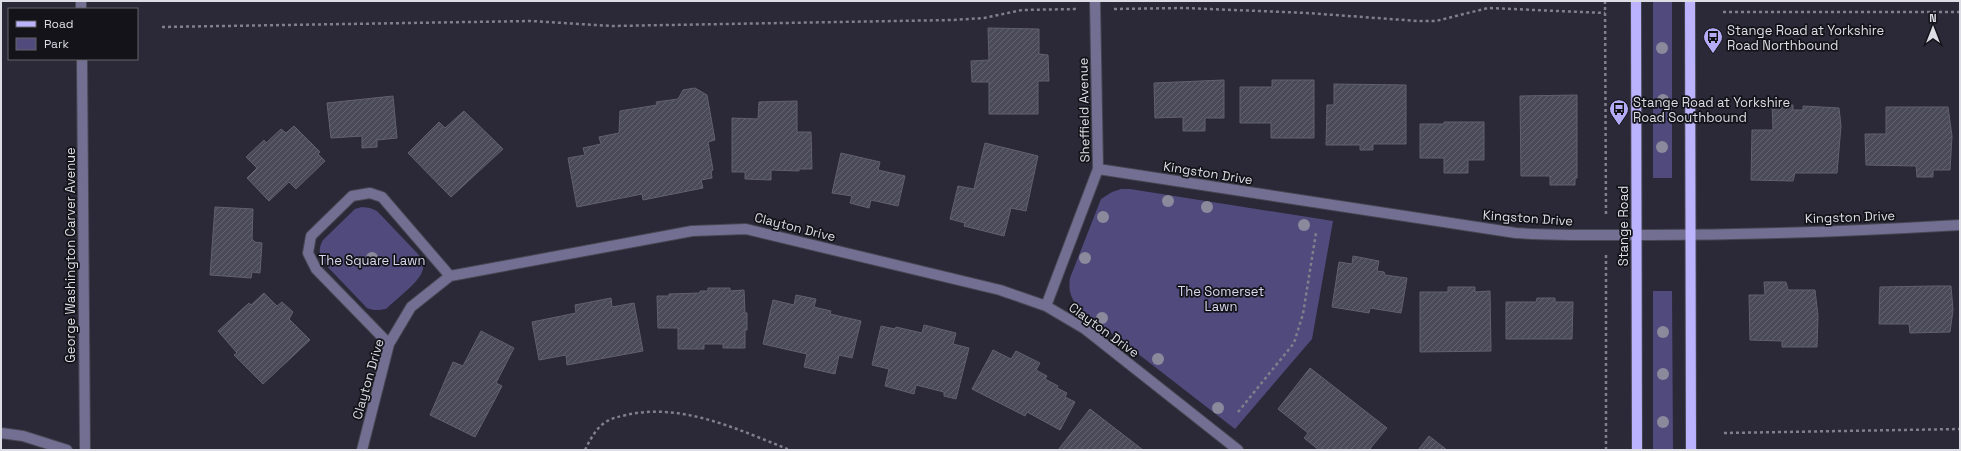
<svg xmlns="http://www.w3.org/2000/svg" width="1961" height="451" font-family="'Space Grotesk',sans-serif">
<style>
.green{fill:#514a7d}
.building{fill:url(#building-hatch);stroke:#62606f}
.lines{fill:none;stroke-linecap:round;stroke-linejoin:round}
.minor-casing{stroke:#474653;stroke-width:12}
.major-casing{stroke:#474653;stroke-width:12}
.path{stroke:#807f8b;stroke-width:2.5;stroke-dasharray:3 3;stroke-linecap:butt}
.minor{stroke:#736f93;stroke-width:10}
.major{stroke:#bbb3fd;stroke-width:10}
.tree{fill:#8b899c}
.labels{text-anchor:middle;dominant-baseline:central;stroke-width:3.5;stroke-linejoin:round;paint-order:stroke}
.poi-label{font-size:13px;fill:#dddde6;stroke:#131319;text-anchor:start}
.street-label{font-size:13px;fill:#dddde6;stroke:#131319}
.park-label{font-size:13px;fill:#d9d8ee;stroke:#131319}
</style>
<defs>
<pattern id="building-hatch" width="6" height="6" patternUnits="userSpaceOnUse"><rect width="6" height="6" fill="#4b4a59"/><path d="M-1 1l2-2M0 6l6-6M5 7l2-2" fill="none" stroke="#646471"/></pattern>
</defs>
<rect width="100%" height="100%" fill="#2b2937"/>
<path class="green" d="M1653,1H1672V178H1653Z
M1121,189H1130L1333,221L1312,339L1235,429L1079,308C1071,298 1068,291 1070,278L1101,199L1112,192Z
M362,207L370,208L377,211L418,254C422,260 425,265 422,272C418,283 395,300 386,309C379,310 374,311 367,308L321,260C319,252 319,247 323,240L355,209Z
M1653,291H1672L1673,450H1653Z"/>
<path class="building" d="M988,28L1039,29V54L1048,55L1049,81H1038V114H989V82H972L971,61L989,60Z
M1224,80V118H1205V131H1183V117L1155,118L1154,83Z
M1272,80H1314V138H1271V123H1240V87H1272Z
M1334,84L1406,85V144H1373V150H1360V145H1326L1327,105H1334Z
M695,88L707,95L715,140L708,142L713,170L711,171L712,178L701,180L703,188L643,200L642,194L577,207L568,158L585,155L583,148L601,144L599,137L619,133L620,111L657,105L656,102L678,99L683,90Z
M1577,95V178H1575V185H1550V176H1521L1520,96Z
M393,96L397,138L377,140V147L362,148V136L331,138L327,103Z
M797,101V132H811L812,169H799V171L771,170V180L745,179V172H732V118L758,119L759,102Z
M1772,105H1793V110H1803V106L1839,108L1841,126L1837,173H1795L1793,181L1751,180L1752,130H1773Z
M1886,107H1948L1952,136L1950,170H1933V177H1917L1916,166L1866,165L1865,134H1886Z
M464,111L503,149L451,197L408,153L439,122L445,128Z
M1444,122H1484V160H1468V173H1444V158H1420V124H1444Z
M294,126L320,152L318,154L325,161L296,189L289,182L269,201L247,178L257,168L246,157L264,140L266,143L281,129L286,133Z
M985,143L1038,156L1026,211L1011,208L1004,236L964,226L965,223L950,219L958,186L974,189Z
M841,153L880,162L878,170L905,176L898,206L871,200L869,208L850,203L852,196L832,193Z
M215,207L253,209L252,239L255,242L262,243L260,273L252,272L251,278L210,275Z
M1353,256L1379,261L1377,271L1384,272L1385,275L1407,278L1401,313L1370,308L1369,313L1332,307L1339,262L1352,264Z
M1764,282H1786L1788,290H1815L1818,316L1817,347H1782V341L1750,340L1749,295H1765Z
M1933,286H1951L1953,310L1950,332L1910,333L1909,324H1879L1880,287Z
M1448,287H1475V292L1490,291L1491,351L1420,352V292H1448Z
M708,288H730V291L744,290L745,313H747V330H745V348H723V344H704V349H678V328H658L657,296H669V294L700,293V291H708Z
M264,293L277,306L282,302L293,312L289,319L310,340L263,384L234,355L237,353L218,331L249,303L251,305Z
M796,295L816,299L814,307L831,311L830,314L861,321L852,358L839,355L835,374L804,367L807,354L763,344L773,300L794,305Z
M611,298L612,307L634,303L643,351L567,365L566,355L539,360L532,322L576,313L575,305Z
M1537,298H1555V302H1573L1572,339H1506V302H1536Z
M924,325L956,333L953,344L969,348L956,399L944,396V392L916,385L914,394L885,386L889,369L872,365L881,326L895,329L896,327L922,333Z
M481,331L514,348L496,383L502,386L475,437L430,415L453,362L463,366Z
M993,350L1011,359L1016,351L1040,363L1036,370L1047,376L1045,379L1058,386L1057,388L1067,393L1065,397L1075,402L1060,430L1027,412L1025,416L972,389Z
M1310,368L1387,428L1369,450H1319L1304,438L1308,433L1278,409Z
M1090,409L1143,450H1058Z
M1429,436L1447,450H1418Z"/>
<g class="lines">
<defs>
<path id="minor" d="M81,1V9
M82,59L85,450
M1098,169L1516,233C1561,236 1606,235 1652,235C1755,235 1857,231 1960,225
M1046,306L1098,169L1095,1
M389,344L316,269L308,253L311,236L352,196L370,193L382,197L450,276
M1,433L23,436L67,450
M362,450L389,344L411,307L450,276L692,231L746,229L1000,290L1046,306L1085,329L1238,450"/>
<path id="major" d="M1636,1L1637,450
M1690,1L1691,450"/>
</defs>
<use href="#minor" class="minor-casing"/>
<use href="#major" class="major-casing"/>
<path class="path" d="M1605,1L1606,216
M1114,9L1185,8L1307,13L1418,21H1436L1488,8L1605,13
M1723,12H1960
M162,27L531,21L612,26L952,20L984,18L1022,10L1077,9
M1606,255V450
M1238,412L1294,343L1303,314L1316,233
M1724,433L1960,429
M585,450C590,440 595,430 604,423C611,418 618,417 626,415C682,402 739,430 790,450"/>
<use href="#minor" class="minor"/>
<use href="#major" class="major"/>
</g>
<g class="tree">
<circle cx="1662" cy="48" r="6"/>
<circle cx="1663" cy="100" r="6"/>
<circle cx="1662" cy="147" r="6"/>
<circle cx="1168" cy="201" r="6"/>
<circle cx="1207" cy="207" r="6"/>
<circle cx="1103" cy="217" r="6"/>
<circle cx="1304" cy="225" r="6"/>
<circle cx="372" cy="258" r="6"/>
<circle cx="1085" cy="258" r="6"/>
<circle cx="1102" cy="318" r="6"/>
<circle cx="1663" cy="332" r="6"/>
<circle cx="1158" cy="359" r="6"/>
<circle cx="1663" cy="374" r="6"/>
<circle cx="1218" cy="408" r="6"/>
<circle cx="1663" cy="422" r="6"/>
</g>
<defs>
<symbol id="bus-pin" viewBox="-11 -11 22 30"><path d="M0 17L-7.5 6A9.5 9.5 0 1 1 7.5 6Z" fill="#b5acf8" stroke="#131319"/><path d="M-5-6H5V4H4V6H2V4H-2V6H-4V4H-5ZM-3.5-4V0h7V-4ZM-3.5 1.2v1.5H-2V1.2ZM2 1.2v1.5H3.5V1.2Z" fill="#111"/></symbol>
</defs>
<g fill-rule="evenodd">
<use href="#bus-pin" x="1702" y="26" width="22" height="30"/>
<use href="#bus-pin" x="1608" y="98" width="22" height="30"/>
</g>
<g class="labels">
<g class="poi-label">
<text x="1727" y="30">Stange Road at Yorkshire<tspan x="1727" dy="15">Road Northbound</tspan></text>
<text x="1633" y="102">Stange Road at Yorkshire<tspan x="1633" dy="15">Road Southbound</tspan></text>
</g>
<g class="street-label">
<text transform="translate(1084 110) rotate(-91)">Sheffield Avenue</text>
<text transform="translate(1208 173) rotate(9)">Kingston Drive</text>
<text transform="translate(1850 217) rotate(-2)">Kingston Drive</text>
<text transform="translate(1528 218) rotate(4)">Kingston Drive</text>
<text transform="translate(1623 226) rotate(-90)">Stange Road</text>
<text transform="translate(795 227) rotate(14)">Clayton Drive</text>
<text transform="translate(70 255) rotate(-90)">George Washington Carver Avenue</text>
<text transform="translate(1104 330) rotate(36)">Clayton Drive</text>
<text transform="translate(368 379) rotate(-74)">Clayton Drive</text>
</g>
<g class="park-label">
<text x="372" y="260">The Square Lawn</text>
<text x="1221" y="291">The Somerset<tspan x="1221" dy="15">Lawn</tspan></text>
</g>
</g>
<rect width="1961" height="451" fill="none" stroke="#dddde6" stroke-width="4"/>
<rect x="8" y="8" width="130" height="52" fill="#131319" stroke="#64646b"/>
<rect x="16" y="21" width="20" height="6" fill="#bbb3fd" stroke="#64646b"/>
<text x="44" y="28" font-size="12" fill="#dddde6">Road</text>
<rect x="16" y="38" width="20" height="12" fill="#514a7d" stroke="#64646b"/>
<text x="44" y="48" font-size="12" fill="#dddde6">Park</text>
<g transform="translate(1933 28)" stroke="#131319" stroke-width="3" paint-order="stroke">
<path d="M0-3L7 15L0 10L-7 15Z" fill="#dddde6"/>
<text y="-6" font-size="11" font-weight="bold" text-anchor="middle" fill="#dddde6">N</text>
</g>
</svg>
